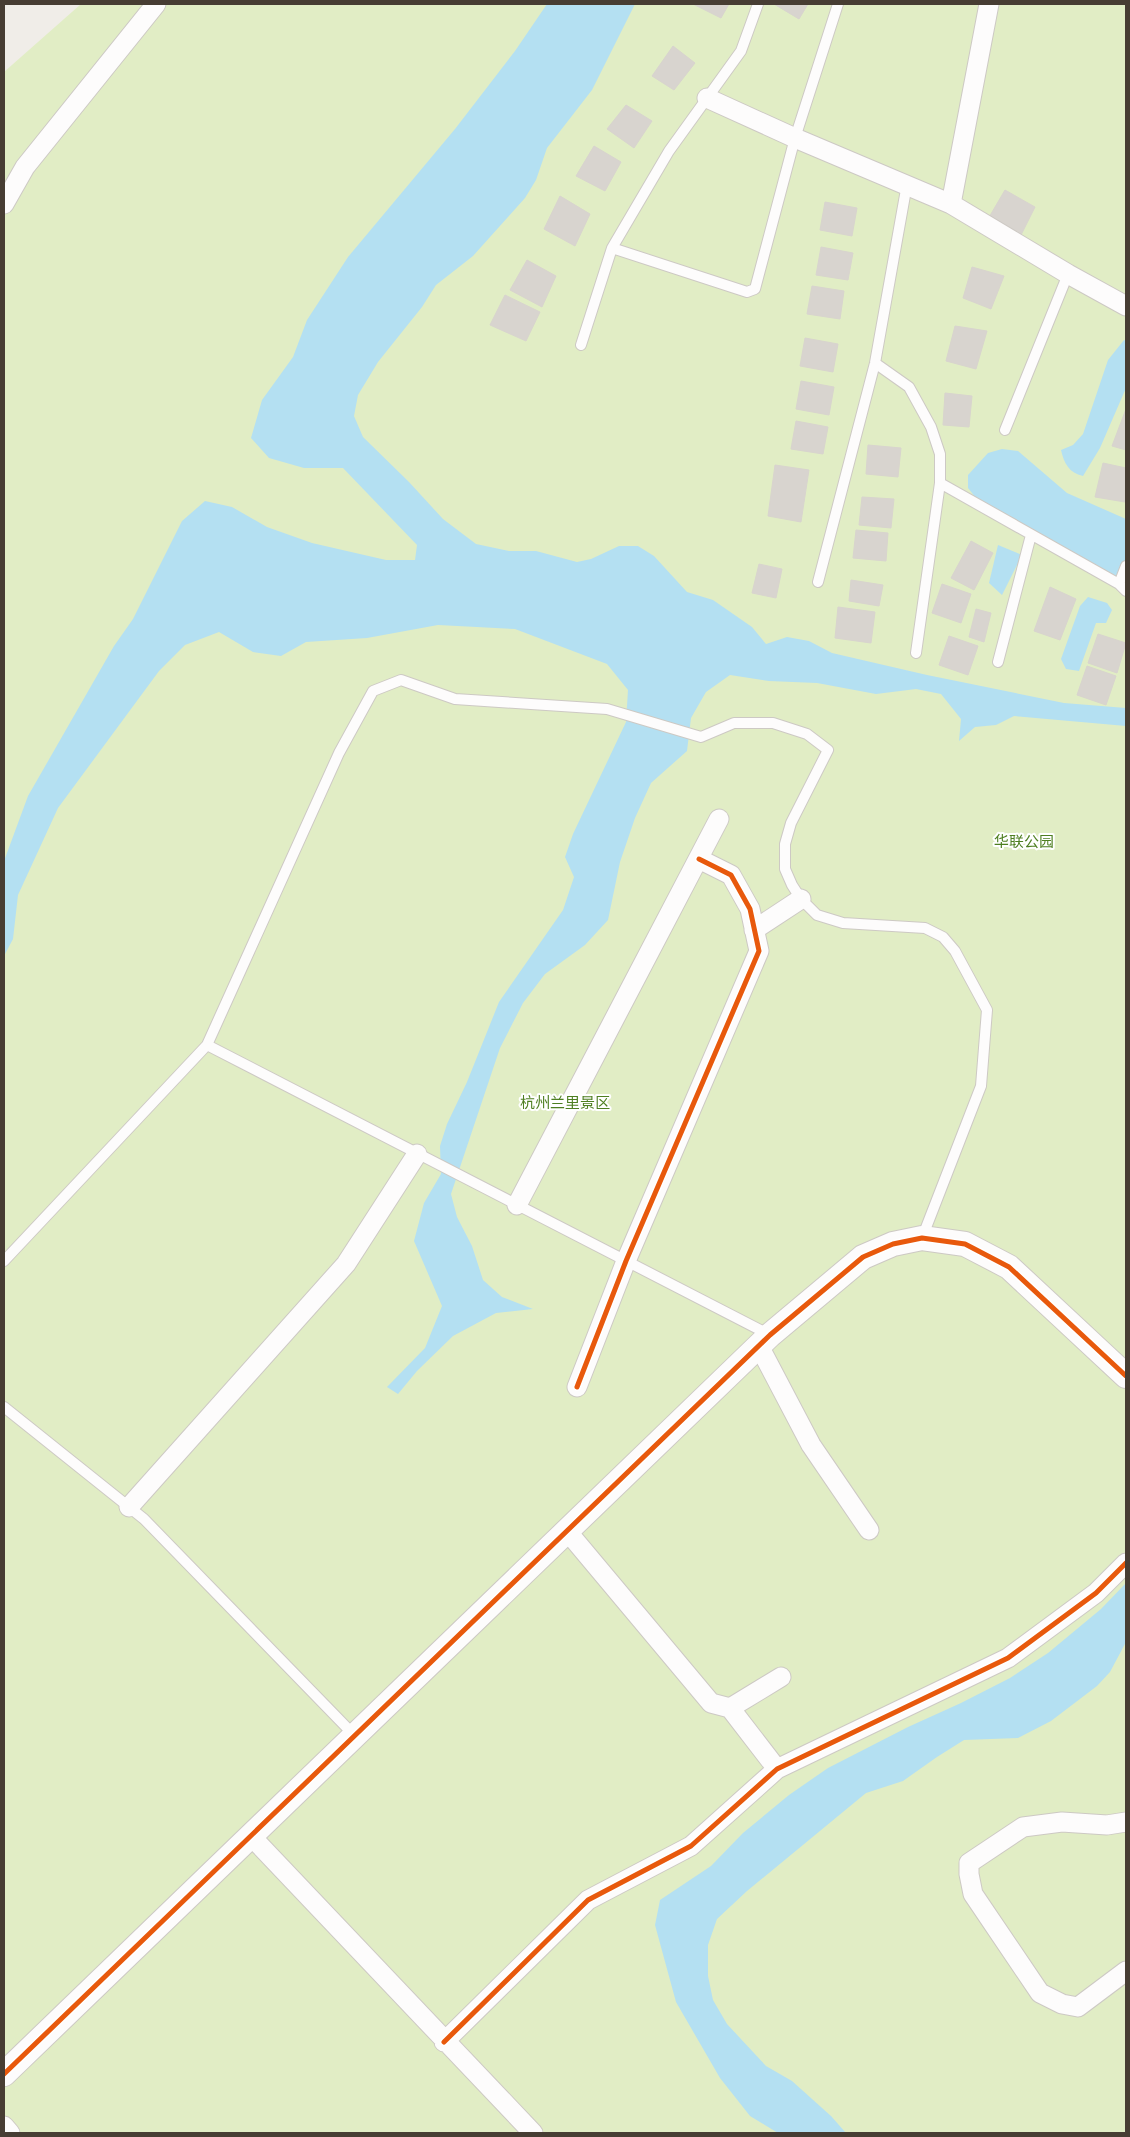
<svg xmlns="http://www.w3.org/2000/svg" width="1130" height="2137" font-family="Raleway,'Noto Sans SC',sans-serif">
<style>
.green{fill:#e1edc5}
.water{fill:#b4e0f2}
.building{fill:#d8d4cf;stroke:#d8d4ce}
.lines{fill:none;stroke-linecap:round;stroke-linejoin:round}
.service-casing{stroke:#cdc9c4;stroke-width:12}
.minor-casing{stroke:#cdc9c4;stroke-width:21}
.tertiary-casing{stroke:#cdc9c4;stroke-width:26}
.service{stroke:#fdfcfc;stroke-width:10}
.minor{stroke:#fdfcfc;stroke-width:19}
.tertiary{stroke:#fdfcfc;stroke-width:24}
.cycleway-casing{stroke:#fff;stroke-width:8}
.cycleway{stroke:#e8590c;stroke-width:5}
.labels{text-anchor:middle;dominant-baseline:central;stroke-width:4;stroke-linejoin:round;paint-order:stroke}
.park-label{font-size:15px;fill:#4e7f21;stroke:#fff}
</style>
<rect width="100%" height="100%" fill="#f0ede8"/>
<path class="green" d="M81,4H1126V2133H4V72Z"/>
<path class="water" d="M547,4H635L592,90L547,148L536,180L525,198L473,256L436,285L422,307L378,362L358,395L354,416L363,437L409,482L443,519L476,544L509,551H536L577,562L591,559L619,546H638L654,556L687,592L713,600L752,627L766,644L787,637L809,641L832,653L927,675L1064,703L1126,708V726L1014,716L996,725L975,727L959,741L961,719L941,694L916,689L876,694L817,683L769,681L730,675L706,692L691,718L687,751L651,783L635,818L620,862L608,920L585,945L545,974L523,1003L500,1048L451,1194L457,1217L472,1246L483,1280L502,1297L533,1309L496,1313L453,1336L417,1371L398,1394L387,1387L425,1348L442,1306L414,1241L424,1203L441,1174L440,1146L447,1124L467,1082L499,1002L563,910L574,877L565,857L573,834L626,722L628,690L607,664L515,629L438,625L367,638L306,642L281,656L253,652L219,632L185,645L159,671L58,808L18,895L13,939L4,956V861L28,796L114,646L133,619L182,521L205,501L232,507L267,527L312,543L386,560H415L417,545L343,468H304L269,458L251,438L262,400L293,357L307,320L348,257L455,129L515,51Z
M1124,340L1126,341V388L1100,448L1083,476C1069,473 1064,463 1061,450L1073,445L1083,434L1108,360Z
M1002,449L1018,451L1067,493L1126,519V563L1115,579L976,498L968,488V475L988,453Z
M998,545L1022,555L1002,595L989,583Z
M1088,597L1107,603L1112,610L1106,623H1096L1079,671L1066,669L1061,659L1080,606Z
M1126,1583V1642L1110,1672L1097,1686L1051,1721L1018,1738L964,1740L937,1757L903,1781L866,1793L747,1891L717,1919L708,1945V1976L713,2000L727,2024L766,2066L792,2081L831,2116L846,2133H778L750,2116L720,2078L676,2002L655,1925L660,1900L711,1866L743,1833L789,1795L828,1768L908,1727L961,1703L1010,1678L1048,1653L1101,1609Z"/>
<path class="building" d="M693,4H729L721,18Z
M774,4H808L799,19Z
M673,46L695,63L674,90L652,76Z
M626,105L652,121L634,148L607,129Z
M594,146L621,162L605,191L576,176Z
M1005,190L1035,207L1021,235L988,219Z
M560,196L590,214L575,246L544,229Z
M825,202L857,208L852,236L820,230Z
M821,247L853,253L848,280L816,275Z
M527,260L556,276L542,307L510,290Z
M972,267L1004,276L991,309L963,298Z
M812,286L844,291L840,319L807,314Z
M505,295L540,312L526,341L490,325Z
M955,326L987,331L976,369L946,361Z
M805,338L838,344L833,372L800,366Z
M801,381L834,387L829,415L796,409Z
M945,393L972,396L969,427L943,425Z
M1126,409V450L1112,446Z
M796,421L828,427L823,454L791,449Z
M868,445L901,448L898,477L866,474Z
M1103,463L1126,468L1125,502L1095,497Z
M775,465L809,470L801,522L768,516Z
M862,497L894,499L891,528L859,525Z
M856,530L888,533L886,561L853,558Z
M971,541L993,553L974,590L951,578Z
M759,564L782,569L776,598L752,593Z
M851,580L883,585L879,606L849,601Z
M942,584L971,594L961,623L932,613Z
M1050,587L1076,599L1060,640L1034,631Z
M838,607L875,612L871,643L835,638Z
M976,609L991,613L984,642L969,637Z
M1098,634L1126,643L1117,673L1088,663Z
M949,636L978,646L968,675L939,665Z
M1087,666L1116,676L1106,705L1077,695Z"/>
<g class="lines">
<defs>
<path id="service" d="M612,248L747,292L755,289L795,138L838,4
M581,345L612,248L669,151L741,51L758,4
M875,363L909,387L931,427L940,454V483L916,653
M1005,430L1068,274
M940,483L1119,584L1126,591
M818,582L875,363L907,184
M1119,584L1126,566
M998,662L1031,535
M207,1045L770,1335
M4,1261L207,1045L339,753L373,691L401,680L455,699L607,709L701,737L734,723H773L807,734L828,750L791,823L785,844V869L792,885L801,899L817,915L843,923L925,928L943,937L955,951L987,1010L981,1086L922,1238
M4,1407L144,1519L355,1736"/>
<path id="minor" d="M707,98L795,138L951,204L1068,274L1126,306
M4,204L25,167L156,4
M951,204L989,4
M754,930L801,899
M517,1205L719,819
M759,1346L811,1445L869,1530
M577,1387L626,1261L759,951L750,909L731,875L699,859
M129,1507L346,1264L417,1154
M567,1531L711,1703L730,1708L777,1769
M730,1708L781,1677
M1126,1822L1107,1825L1062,1822L1023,1827L969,1863V1874L973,1894L1040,1993L1062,2004L1078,2007L1126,1971
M251,1836L533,2133
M444,2042L588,1900L691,1846L777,1769L1008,1658L1096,1593L1126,1563
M4,2126L10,2133"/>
<path id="tertiary" d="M4,2074L770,1335L863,1257L893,1244L922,1238L965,1244L1009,1267L1126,1376"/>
</defs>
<use href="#service" class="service-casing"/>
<use href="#minor" class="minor-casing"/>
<use href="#tertiary" class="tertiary-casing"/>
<use href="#service" class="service"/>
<use href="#minor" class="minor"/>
<use href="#tertiary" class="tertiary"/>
<defs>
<path id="cycleway" d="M577,1387L626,1261L759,951L750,909L731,875L699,859
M444,2042L588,1900L691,1846L777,1769L1008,1658L1096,1593L1126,1563
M4,2074L770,1335L863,1257L893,1244L922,1238L965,1244L1009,1267L1126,1376"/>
</defs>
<use href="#cycleway" class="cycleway-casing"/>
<use href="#cycleway" class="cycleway"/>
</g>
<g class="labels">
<g class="park-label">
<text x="1024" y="842">华联公园</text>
<text x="565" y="1103">杭州兰里景区</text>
</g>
</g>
<rect width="1130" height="2137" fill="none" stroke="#473d33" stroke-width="10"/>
</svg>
